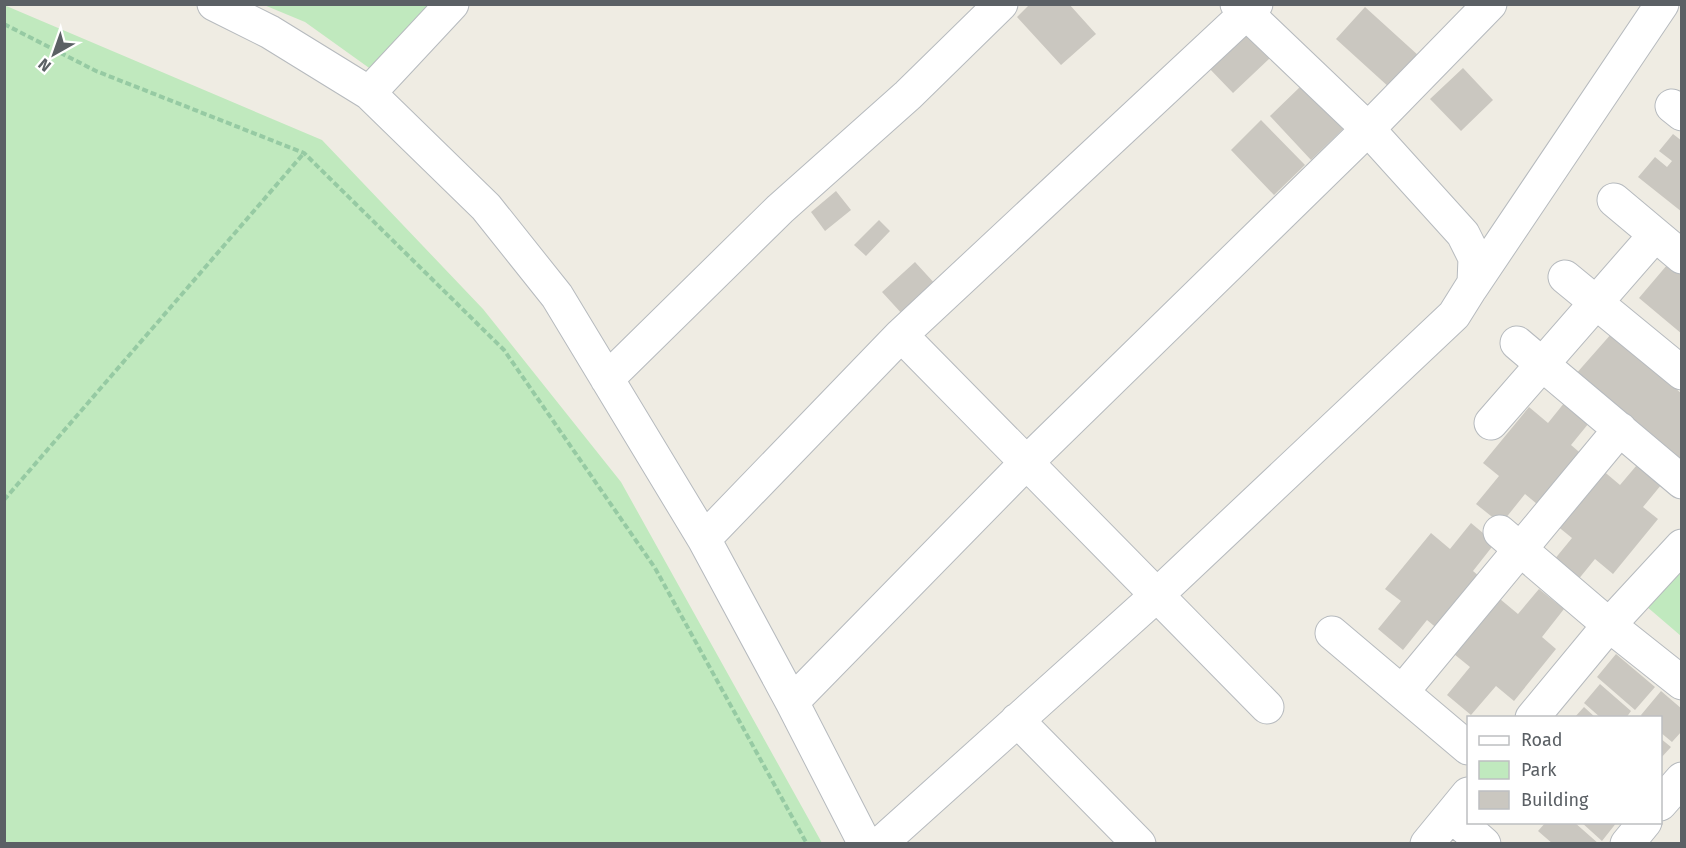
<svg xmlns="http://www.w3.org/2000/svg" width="1686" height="848" font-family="'Fira Sans',sans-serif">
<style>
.green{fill:#c0e9be}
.building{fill:#cac7c0}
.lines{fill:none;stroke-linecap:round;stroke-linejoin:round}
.minor-casing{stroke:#b6babe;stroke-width:35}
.path{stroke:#96caa3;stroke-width:4;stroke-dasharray:6 3;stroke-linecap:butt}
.minor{stroke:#fff;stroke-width:33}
</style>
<rect width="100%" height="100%" fill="#efece3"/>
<path class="green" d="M4,5L322,140L483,309L621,482L822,843H5Z
M264,5H432L372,70L305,22Z
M1681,566V636L1646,606Z"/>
<path class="building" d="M1030,4H1069L1096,34L1061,65L1017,17Z
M1365,7L1419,56L1390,88L1336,39Z
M1243,31L1270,58L1233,93L1207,66Z
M1463,68L1493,100L1461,131L1430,99Z
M1301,86L1343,129L1311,160L1270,116Z
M1261,120L1305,165L1274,195L1231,150Z
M1673,134L1682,141V212L1638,177L1655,157L1667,167L1672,161L1659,151Z
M836,191L851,210L825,231L811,212Z
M879,220L890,231L866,256L854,245Z
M1673,258L1682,265V334L1639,298Z
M915,262L937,286L904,316L882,292Z
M1612,333L1682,394V468L1575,375Z
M1569,397L1593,418L1571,445L1585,457L1543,509L1525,494L1501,524L1476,504L1499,476L1483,463L1529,407L1548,423Z
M1642,459L1666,479L1643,507L1658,519L1613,574L1595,559L1573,586L1549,566L1572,538L1556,525L1601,469L1620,485Z
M1471,523L1495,543L1473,571L1487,583L1445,635L1427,620L1403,650L1378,629L1401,601L1385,589L1431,533L1450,549Z
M1539,589L1564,609L1542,637L1556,649L1514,701L1496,686L1471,715L1447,695L1470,667L1454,654L1500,599L1518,614Z
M1616,654L1655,687L1635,710L1597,677Z
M1600,684L1631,711L1626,718H1601L1584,703Z
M1661,691L1682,709V731L1672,742L1660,732V718H1643L1641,715Z
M1584,707L1596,718H1574Z
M1660,738L1671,747L1660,759Z
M1546,822H1574L1599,844H1553L1538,831Z
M1581,822H1617L1602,841Z"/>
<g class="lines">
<defs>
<path id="minor" d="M214,4L270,32L369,93L486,207L557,296L704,539L792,702L865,844
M369,93L452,4
M1672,106L1682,114
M1614,200L1682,257
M1565,277L1682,373
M1471,288L1662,4
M901,335L1267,707
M1517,343L1682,482
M607,379L780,209L908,95L1001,4
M1491,423L1655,235
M1500,532L1609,625L1532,718
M704,539L901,335L1256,4
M1682,546L1609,625L1682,683
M1332,633L1468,748
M1402,692L1620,429
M792,702L1026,463L1368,129L1490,4
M1017,720L1139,844
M1660,804L1682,779
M1451,815L1484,844
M880,844L1157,595L1454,315L1474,283L1475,258L1463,234L1368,129L1237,4
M1427,844L1468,794
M1627,844L1645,822"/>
</defs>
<use href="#minor" class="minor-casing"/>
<path class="path" d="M4,24L96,71L304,153L504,350L655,568L807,844
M4,500L304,153"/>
<use href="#minor" class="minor"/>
</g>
<rect width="1686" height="848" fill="none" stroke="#5b6065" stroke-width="12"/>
<rect x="1467" y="716" width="195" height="108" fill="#ffffff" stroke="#bdbfc1" stroke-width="1.5"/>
<rect x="1479" y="736" width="30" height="9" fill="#ffffff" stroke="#bdbfc1" stroke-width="1.5"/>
<text x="1521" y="746" font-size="18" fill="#5b6065">Road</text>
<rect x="1479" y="761" width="30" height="18" fill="#c0e9be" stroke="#bdbfc1" stroke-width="1.5"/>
<text x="1521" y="776" font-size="18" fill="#5b6065">Park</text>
<rect x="1479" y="791" width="30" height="18" fill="#cac7c0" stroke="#bdbfc1" stroke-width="1.5"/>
<text x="1521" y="806" font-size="18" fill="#5b6065">Building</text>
<g transform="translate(54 54) rotate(220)" stroke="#ffffff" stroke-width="4.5" paint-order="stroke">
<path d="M0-4.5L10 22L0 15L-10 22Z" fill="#5b6065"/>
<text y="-9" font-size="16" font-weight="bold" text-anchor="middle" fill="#5b6065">N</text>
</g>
</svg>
